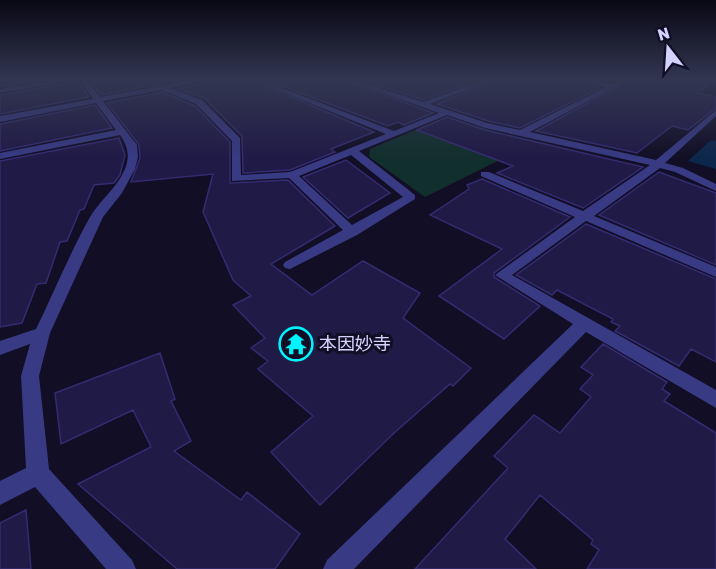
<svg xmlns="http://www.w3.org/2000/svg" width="716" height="569" font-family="Rubik,'Noto Sans JP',sans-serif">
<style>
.green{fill:#112f2c}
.water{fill:#0c274b}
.building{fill:#201a46;stroke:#352b72;stroke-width:1.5}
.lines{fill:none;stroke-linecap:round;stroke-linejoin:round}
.minor{fill:#383a84;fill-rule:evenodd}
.labels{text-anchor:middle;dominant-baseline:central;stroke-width:6;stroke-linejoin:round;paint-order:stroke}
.poi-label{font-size:18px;fill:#d4d2ff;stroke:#110e25;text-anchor:start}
</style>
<rect width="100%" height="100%" fill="#110e25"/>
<path class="green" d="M444,118L453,119L534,143L425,197L369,157L370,149Z"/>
<path class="water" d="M711,140L716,141V169L688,161Z"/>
<path class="building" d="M0,80H47L0,87Z
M77,80L89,97L0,114V95L75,82Z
M89,80H183L101,95Z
M208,80H251L374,132L331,149L335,152L290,170L243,173L242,136L204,98L178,89L206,82Z
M266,80H344L433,113L404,125L398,122L388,126Z
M361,80H478L423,100Z
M495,80H580L600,88L520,128L488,121L437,104Z
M630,80H716L697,93L716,97V108L688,130L672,126L637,153L536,131Z
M162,92L195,106L230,142V183L288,180L335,226L271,264L312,295L363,261L420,293L403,318L471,368L453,386L450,384L394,433L320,505L271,452L313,416L258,369L268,361L251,348L265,338L233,305L251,296L233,280L203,212L213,174L131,182L140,158L139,145L107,103Z
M95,105L112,128L0,151V124Z
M447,117L485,130L643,167L583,208L497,173L513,166L417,130Z
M119,138L125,155L120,175L114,183L94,185L84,209L80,210L67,241L60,242L46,283L37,284L22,323L0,327V161Z
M346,160L390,193L348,218L303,177Z
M659,172L716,193V265L599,215Z
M482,179L570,217L494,273V277L540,306L504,339L439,296L502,249L430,215L469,189L467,185Z
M586,224L716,279V362L691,349L679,366L615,331L620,326L611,322L613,319L557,290L552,295L516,275Z
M603,344L667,382L662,389L670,394L664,401L716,433V569H587L599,550L591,544L593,540L540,495L505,539L536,569H415L508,468L494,456L534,415L560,433L591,397L580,389L593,375L581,367Z
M160,353L175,399L171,401L191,441L174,451L241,500L247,492L300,534L275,569H177L78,484L151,447L133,410L61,444L55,393Z
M26,510L31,569H0V523Z"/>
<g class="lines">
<path class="minor" d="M60,80H75L0,93V89Z
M80,80H86L100,97L194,80H206L170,88L202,100L240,138L241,175L290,172L386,134L253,80H261L394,131L439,113L346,80H355L423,102L484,80H493L430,104L487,123L520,130L606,87L582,80L612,84L620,80H628L530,132L656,160L716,110V116L665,163L683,168L716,184V191L675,172L660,168L594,216L716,267V277L586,221L512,275L716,390V408L586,332L354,569H323L327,560L573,324L495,275L575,217L481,176V172H489L583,211L650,165L485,128L447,115L359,151L415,195V199L357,235L290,269L285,268L283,265L285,262L343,230L289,178L232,181V141L196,104L162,90L103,101L137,145L138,157L135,169L122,193L103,217L50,333L39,376L49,469L132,560L136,569H106L35,487L0,505V481L26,468L21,376L30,344L0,355V341L36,329C54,292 70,253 90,217C100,200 117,188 125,169C130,156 128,146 120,135L0,159V153L116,130L96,103L0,122V116L93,99ZM351,155L403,197L352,225L299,176Z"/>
</g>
<linearGradient id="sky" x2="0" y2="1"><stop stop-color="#090814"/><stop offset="0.5" stop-color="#323651"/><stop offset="1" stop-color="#323651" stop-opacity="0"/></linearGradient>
<rect width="716" height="159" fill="url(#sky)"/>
<defs>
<symbol id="temple-ring" viewBox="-11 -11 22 22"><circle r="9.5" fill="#110e25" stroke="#00f2fd" stroke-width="1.5"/><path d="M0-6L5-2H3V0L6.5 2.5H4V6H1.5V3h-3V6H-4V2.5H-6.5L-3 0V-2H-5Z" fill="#00f2fd"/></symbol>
</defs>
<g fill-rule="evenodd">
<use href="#temple-ring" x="277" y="325" width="38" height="38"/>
</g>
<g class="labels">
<g class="poi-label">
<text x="319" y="344">本因妙寺</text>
</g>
</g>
<g transform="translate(668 48) rotate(343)" stroke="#110e25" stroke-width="4.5" paint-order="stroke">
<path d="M0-4.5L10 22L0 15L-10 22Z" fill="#d4d2ff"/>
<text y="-9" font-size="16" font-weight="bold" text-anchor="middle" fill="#d4d2ff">N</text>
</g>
</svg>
